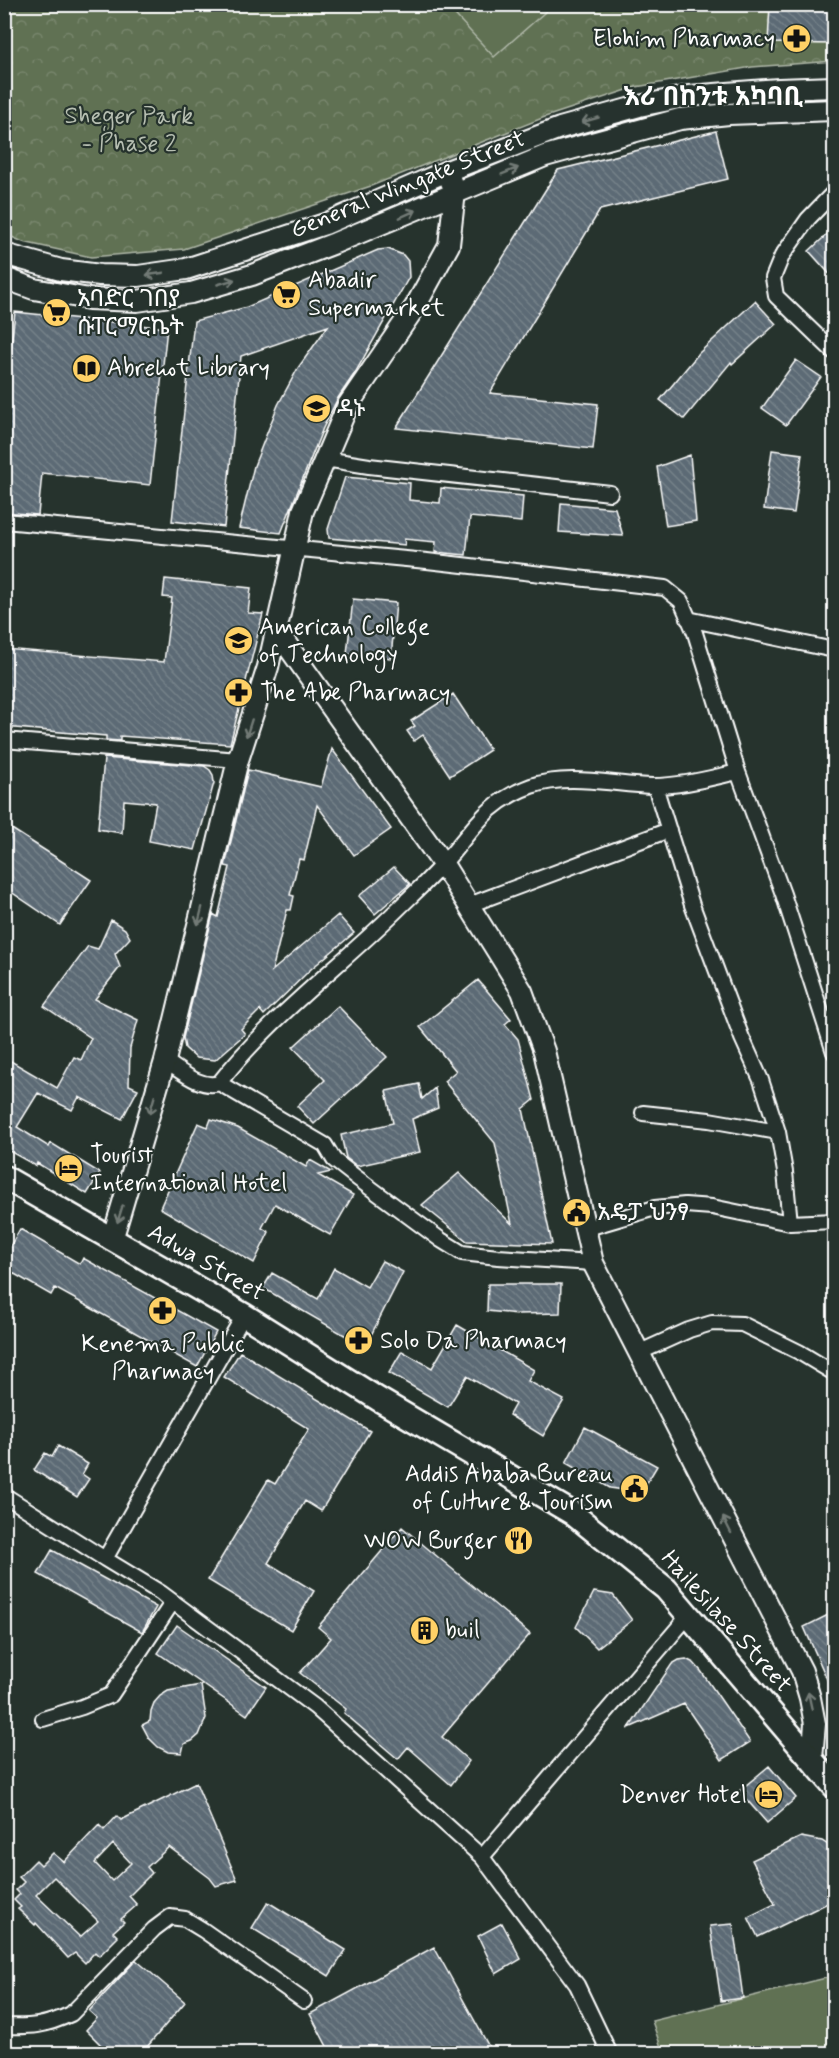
<svg xmlns="http://www.w3.org/2000/svg" width="839" height="2058" font-family="Mynerve,'Noto Sans Ethiopic',sans-serif">
<style>
.forest{fill:url(#forest-crowns);stroke:#b0b8a9;stroke-width:1.5}
.garden{fill:#607153;stroke:#b0b8a9;stroke-width:1.5}
.building{fill:url(#building-back-hatch);stroke:#fff;stroke-width:1.5;fill-rule:evenodd}
.lines{fill:none;stroke-linecap:round;stroke-linejoin:round}
.street-casing{stroke:#fff;stroke-width:18}
.secondary-casing{stroke:#fff;stroke-width:24}
.primary-casing{stroke:#fff;stroke-width:27}
.street{stroke:#26332d;stroke-width:14}
.secondary{stroke:#26332d;stroke-width:20}
.primary{stroke:#26332d;stroke-width:22}
.oneway{stroke:#727a76}
.labels{text-anchor:middle;dominant-baseline:central;stroke-width:4.5;stroke-linejoin:round;paint-order:stroke}
.poi-label{font-size:24px;fill:#fff;stroke:#26332d;text-anchor:start}
.park-label{font-size:24px;fill:#b7bfb2;stroke:#26332d}
.street-label{font-size:24px;fill:#fff;stroke:#26332d}
.neighbourhood-label{font-size:26px;font-weight:bold;fill:#fff;stroke:#26332d}
</style>
<defs>
<pattern id="forest-crowns" width="20" height="18" patternUnits="userSpaceOnUse" patternTransform="scale(1.5)"><rect width="20" height="18" fill="#607153"/><path d="M2 6a3 3 0 1 1 6 0M12 15a3 3 0 1 1 6 0" fill="none" stroke="#78866d"/></pattern>
<pattern id="building-back-hatch" width="6" height="6" patternUnits="userSpaceOnUse" patternTransform="scale(1.5)"><rect width="6" height="6" fill="#5c6b74"/><path d="M-1 5l2 2M0 0l6 6M5-1l2 2" fill="none" stroke="#748189"/></pattern>
</defs>
<rect width="100%" height="100%" fill="#26332d"/>
<filter id="ink" filterUnits="userSpaceOnUse"><feTurbulence type="fractalNoise" baseFrequency=".0167" numOctaves="2"/><feDisplacementMap in="SourceGraphic" scale="12" xChannelSelector="R" yChannelSelector="G"/><feConvolveMatrix kernelMatrix="1 2 1 2 8 2 1 2 1" color-interpolation-filters="sRGB"/></filter>
<g filter="url(#ink)">
<path class="forest" d="M4,5H834V61L752,67L636,87L545,117L371,186L184,249L91,257L23,242L5,234Z"/>
<path class="garden" d="M446,5H553L494,57Z
M834,1976V2048L817,2053H663L652,2021Z"/>
<path class="building" d="M770,4H834V44L768,43Z
M716,131L728,179L600,210L490,393L598,404L593,449L396,428L558,170Z
M834,228V279L809,251Z
M388,249L403,255L408,261L409,277L355,373L338,398L323,428L281,533L239,528L254,466L278,405L298,368L328,326L241,356L224,527L172,521L194,321L247,307L378,250Z
M755,301L776,324L732,364L731,362L684,419L660,400L699,353Z
M15,312L167,328L150,485L42,473L38,515L4,512V407Z
M796,360L821,377L786,425L762,408Z
M772,450L802,454L794,513L764,509Z
M690,455L696,521L666,526L657,467Z
M345,477L410,483L409,500L440,503L441,488L523,496L521,522L470,517L466,555L435,552L436,542L404,539L405,545L329,538L328,529Z
M561,503L615,508L623,536L559,532Z
M165,579L251,588L248,613L263,614L230,744L120,736V741L106,740V736L4,727V649L164,662L172,598L163,597Z
M353,599L396,603L391,658L347,654Z
M453,694L490,750L450,776L423,735L414,741L407,731L415,726L411,721Z
M332,749L391,829L354,855L317,805L304,860L299,859L290,895L294,896L291,910H287L272,971L338,915L354,933L311,969L264,1015L260,1010L241,1029L245,1034L215,1060L196,1058L185,1048L183,1038L213,914L218,917L230,867L225,866L248,770L321,787Z
M104,758L204,766L210,770L213,775L214,783L195,850L149,841L156,803L124,800L122,833L98,829Z
M4,824L91,880L60,925L4,887Z
M394,867L410,884L375,914L359,896Z
M111,920L125,929L130,938L115,954L120,967L95,999L138,1020L130,1048L129,1085L138,1089L122,1119L79,1097L72,1110L38,1093L17,1127L49,1147L51,1143L100,1173L87,1194L37,1163L36,1166L4,1148V1057L57,1088L74,1057L81,1060L91,1038L44,1006L88,946L98,949Z
M478,980L511,1019L505,1024L518,1039L534,1100L523,1109L552,1244L467,1241L422,1205L459,1173L512,1224L495,1143L444,1081L456,1071L420,1027Z
M338,1006L387,1057L314,1124L297,1106L325,1080L293,1047Z
M419,1084L422,1099L435,1088L438,1108L412,1119L420,1152L357,1166L346,1158L341,1135L393,1123L386,1091Z
M211,1119L238,1128L306,1167L310,1160L331,1172L318,1175L353,1195L330,1235L275,1204L262,1228L269,1232L254,1263L160,1208L198,1123L208,1127Z
M20,1229L80,1264L83,1258L216,1332L197,1367L55,1288L51,1295L4,1268V1257Z
M382,1261L403,1272L365,1347L263,1288L272,1273L318,1299L334,1268L367,1287Z
M488,1284H561L560,1313L518,1314L487,1311Z
M457,1325L534,1370L528,1381L564,1400L543,1436L509,1415L515,1404L467,1376L448,1407L389,1373L402,1351L432,1368Z
M240,1352L370,1431L321,1511L305,1501L268,1563L314,1591L291,1630L208,1580L268,1480L275,1484L309,1429L224,1377Z
M585,1427L657,1466L645,1486L641,1490L631,1491L610,1488L566,1463Z
M58,1446L88,1464L82,1474L89,1479L77,1497L34,1470L45,1453L52,1457Z
M402,1527L530,1634L442,1737L469,1761L451,1785L408,1747L398,1759L344,1713L346,1709L300,1673L331,1638L318,1627Z
M52,1550L156,1607L142,1632L38,1574Z
M594,1592L613,1595L632,1620L597,1648L576,1627Z
M834,1612V1695L804,1627Z
M177,1625L266,1687L247,1715L158,1653Z
M686,1659L694,1663L701,1671L750,1742L722,1760L684,1704L629,1728L672,1664L679,1660Z
M201,1685L206,1718L199,1735L192,1741L184,1744L182,1753L168,1752L158,1747L149,1738L142,1725L150,1721L151,1711L154,1703L160,1696L168,1691Z
M769,1766L796,1798L767,1823L739,1791Z
M196,1783L237,1880L216,1886L210,1878L169,1847L147,1867L152,1873L129,1896L137,1905L121,1919L124,1922L113,1932L118,1937L99,1956L95,1952L85,1963L75,1953L68,1958L36,1923L35,1925L18,1909L21,1907L14,1900L20,1894L16,1890L24,1882L19,1877L36,1860L41,1865L53,1853L64,1862L99,1825L104,1830L117,1816L121,1820ZM113,1844L131,1863L112,1881L95,1863ZM54,1877L98,1921L80,1937L36,1895Z
M801,1837L822,1841L834,1849V1900L758,1937L748,1917L775,1904L752,1860Z
M268,1902L346,1950L329,1976L252,1928Z
M502,1923L521,1959L496,1974L478,1936Z
M733,1924L743,1998L721,2001L710,1926Z
M434,1947L493,2054H331L310,2014Z
M136,1960L185,2002L141,2054L131,2047L125,2054H110L86,2030L97,2018L89,2011Z"/>
<g class="lines">
<defs>
<path id="street" d="M834,192L808,219L782,256L773,278L776,296L834,352
M325,459L369,466L610,493
M4,521L427,561L665,588L681,601L695,633L738,772L783,894L834,1052
M688,619L834,650
M4,740L238,760
M655,786L692,905L742,1038L761,1080L778,1132L785,1172L790,1223
M469,905L669,830
M165,1061C181,1071 200,1089 219,1083C271,1016 342,965 402,905C416,892 430,878 444,863C473,830 486,802 531,786C569,773 614,785 653,786C682,786 710,778 738,772
M219,1083L325,1145L334,1160L357,1178L441,1240L462,1253L498,1257L593,1263
M643,1113L709,1120L778,1132
M584,1229L655,1208L685,1205L712,1207L790,1223L834,1221
M638,1353L689,1330L712,1323L742,1324L799,1352L834,1373
M4,1495L105,1559L244,1315
M161,1593L315,1707L482,1857
M43,1719L82,1707L111,1695L170,1606L169,1600L161,1593L105,1559
M4,2026C32,2027 45,2026 71,2014L154,1929L170,1917L185,1919L203,1930L304,2001
M610,2054L577,1985L482,1857L689,1615"/>
<path id="secondary" d="M4,254L61,270L100,275L138,276L186,269L325,224L447,171L560,128L639,106L689,96L779,89L834,87
M4,278L34,289L89,299L137,301L191,293L252,275L335,243L545,156L680,119L729,114L834,110
M277,631L443,864L522,991L544,1051L593,1263L802,1671L810,1698L815,1724L812,1759
M112,1240L165,1061L238,760L268,667L303,511L348,405L415,307L449,245L455,192L447,171"/>
<path id="primary" d="M4,1177L244,1315L378,1399L572,1513L666,1589L834,1786"/>
</defs>
<use href="#street" class="street-casing"/>
<use href="#secondary" class="secondary-casing"/>
<use href="#primary" class="primary-casing"/>
<use href="#street" class="street"/>
<use href="#secondary" class="secondary"/>
<use href="#primary" class="primary"/>
</g>
<defs><path id="oneway-shaft" d="M-6 0H5M1.5-3L5.5 0L1.5 3" fill="none" stroke-width="1.6" stroke-linecap="round" stroke-linejoin="round" transform="scale(1.5)"/></defs>
<g class="oneway">
<use href="#oneway-shaft" transform="translate(590 120) rotate(164)"/>
<use href="#oneway-shaft" transform="translate(510 171) rotate(-22)"/>
<use href="#oneway-shaft" transform="translate(408 214) rotate(-24)"/>
<use href="#oneway-shaft" transform="translate(155 274) rotate(172)"/>
<use href="#oneway-shaft" transform="translate(226 282) rotate(-16)"/>
<use href="#oneway-shaft" transform="translate(249 728) rotate(108)"/>
<use href="#oneway-shaft" transform="translate(200 916) rotate(104)"/>
<use href="#oneway-shaft" transform="translate(152 1105) rotate(106)"/>
<use href="#oneway-shaft" transform="translate(120 1214) rotate(107)"/>
<use href="#oneway-shaft" transform="translate(727 1525) rotate(-117)"/>
<use href="#oneway-shaft" transform="translate(810 1701) rotate(-102)"/>
</g>
</g>
<defs>
<symbol id="pharmacy-disc" viewBox="-11 -11 22 22"><circle r="9.5" fill="#ffd166" stroke="#26332d"/><path d="M-2-6h4v4h4v4h-4v4h-4v-4h-4v-4h4Z" fill="#111"/></symbol>
<symbol id="supermarket-disc" viewBox="-11 -11 22 22"><circle r="9.5" fill="#ffd166" stroke="#26332d"/><path d="M-6-5.5h2.5l.6 2H6L4.5 2H-2.5L-4.4-4H-6ZM-1.5 3.2a1.3 1.3 0 1 0 .1 0ZM3 3.2a1.3 1.3 0 1 0 .1 0Z" fill="#111"/></symbol>
<symbol id="library-disc" viewBox="-11 -11 22 22"><circle r="9.5" fill="#ffd166" stroke="#26332d"/><path d="M-6-4Q-3-5.5-.7-3.5V5Q-3 3-6 4ZM6-4Q3-5.5 .7-3.5V5Q3 3 6 4Z" fill="#111"/></symbol>
<symbol id="school-disc" viewBox="-11 -11 22 22"><circle r="9.5" fill="#ffd166" stroke="#26332d"/><path d="M0-5L7-2L0 1L-7-2ZM-4 1L0 2.5L4 1V4Q0 6-4 4Z" fill="#111"/></symbol>
<symbol id="university-disc" viewBox="-11 -11 22 22"><circle r="9.5" fill="#ffd166" stroke="#26332d"/><path d="M0-5L7-2L0 1L-7-2ZM-4 1L0 2.5L4 1V4Q0 6-4 4Z" fill="#111"/></symbol>
<symbol id="hotel-disc" viewBox="-11 -11 22 22"><circle r="9.5" fill="#ffd166" stroke="#26332d"/><path d="M-6-4.5h1.5V1H6V5H4.5V3h-9V5H-6ZM-4 0a1.8 1.8 0 1 1 3.6 0ZM.5 0V-2.5h3Q6-2.5 6 0Z" fill="#111"/></symbol>
<symbol id="civic-disc" viewBox="-11 -11 22 22"><circle r="9.5" fill="#ffd166" stroke="#26332d"/><path d="M-.6-6.5H3V-4.5H.6V-3L4-1V1h2V6H-6V1h2V-1L-.6-3ZM-1.2 2.5V6h2.4V2.5Z" fill="#111"/></symbol>
<symbol id="restaurant-disc" viewBox="-11 -11 22 22"><circle r="9.5" fill="#ffd166" stroke="#26332d"/><path d="M-5-6h1v4h1v-4h1v4h1v-4h1v5L-1.5 .5V6h-2V.5L-5-1ZM5-6V6H3V1.5H1.5Q1.5-4 5-6Z" fill="#111"/></symbol>
<symbol id="building-disc" viewBox="-11 -11 22 22"><circle r="9.5" fill="#ffd166" stroke="#26332d"/><path d="M-4-6H4V6H1V3H-1V6H-4ZM-2.5-4.3h1.7v1.8h-1.7ZM.8-4.3h1.7v1.8H.8ZM-2.5-1h1.7V.8h-1.7ZM.8-1h1.7V.8H.8Z" fill="#111"/></symbol>
</defs>
<g fill-rule="evenodd">
<use href="#pharmacy-disc" x="780" y="22" width="33" height="33"/>
<use href="#supermarket-disc" x="270" y="278" width="33" height="33"/>
<use href="#supermarket-disc" x="40" y="296" width="33" height="33"/>
<use href="#library-disc" x="70" y="352" width="33" height="33"/>
<use href="#school-disc" x="300" y="392" width="33" height="33"/>
<use href="#university-disc" x="222" y="624" width="33" height="33"/>
<use href="#pharmacy-disc" x="222" y="676" width="33" height="33"/>
<use href="#hotel-disc" x="52" y="1152" width="33" height="33"/>
<use href="#civic-disc" x="560" y="1196" width="33" height="33"/>
<use href="#pharmacy-disc" x="146" y="1294" width="33" height="33"/>
<use href="#pharmacy-disc" x="342" y="1324" width="33" height="33"/>
<use href="#civic-disc" x="618" y="1472" width="33" height="33"/>
<use href="#restaurant-disc" x="502" y="1524" width="33" height="33"/>
<use href="#building-disc" x="408" y="1614" width="33" height="33"/>
<use href="#hotel-disc" x="752" y="1778" width="33" height="33"/>
</g>
<g class="labels">
<g class="poi-label">
<text x="775" y="39" text-anchor="end">Elohim Pharmacy</text>
<text x="308" y="280">Abadir<tspan x="308" dy="28">Supermarket</tspan></text>
<text x="77" y="299">አባድር ገበያ<tspan x="77" dy="28">ሱፐርማርኬት</tspan></text>
<text x="107" y="368">Abrehot Library</text>
<text x="337" y="409">ዳኑ</text>
<text x="259" y="627">American College<tspan x="259" dy="28">of Technology</tspan></text>
<text x="260" y="693">The Abe Pharmacy</text>
<text x="90" y="1155">Tourist<tspan x="90" dy="28">International Hotel</tspan></text>
<text x="597" y="1213">አዴፓ ህንፃ</text>
<text x="380" y="1341">Solo Da Pharmacy</text>
<text x="163" y="1344" text-anchor="middle">Kenema Public<tspan x="163" dy="28">Pharmacy</tspan></text>
<text x="613" y="1474" text-anchor="end">Addis Ababa Bureau<tspan x="613" dy="28">of Culture &amp; Tourism</tspan></text>
<text x="497" y="1541" text-anchor="end">WOW Burger</text>
<text x="445" y="1630">buil</text>
<text x="747" y="1795" text-anchor="end">Denver Hotel</text>
</g>
<g class="park-label">
<text x="129" y="116">Sheger Park<tspan x="129" dy="28">- Phase 2</tspan></text>
</g>
<g class="street-label">
<text transform="translate(408 185) rotate(-22)">General Wingate Street</text>
<text transform="translate(206 1263) rotate(30)">Adwa Street</text>
<text transform="translate(726 1622) rotate(48)">Hailesilase Street</text>
</g>
<g class="neighbourhood-label">
<text x="713" y="98">እሪ በከንቱ አካባቢ</text>
</g>
</g>
<rect width="839" height="2058" fill="none" stroke="#26332d" stroke-width="24"/>
<rect x="12" y="12" width="815" height="2034" fill="none" stroke="#fff" stroke-width="2" filter="url(#ink)"/>
</svg>
